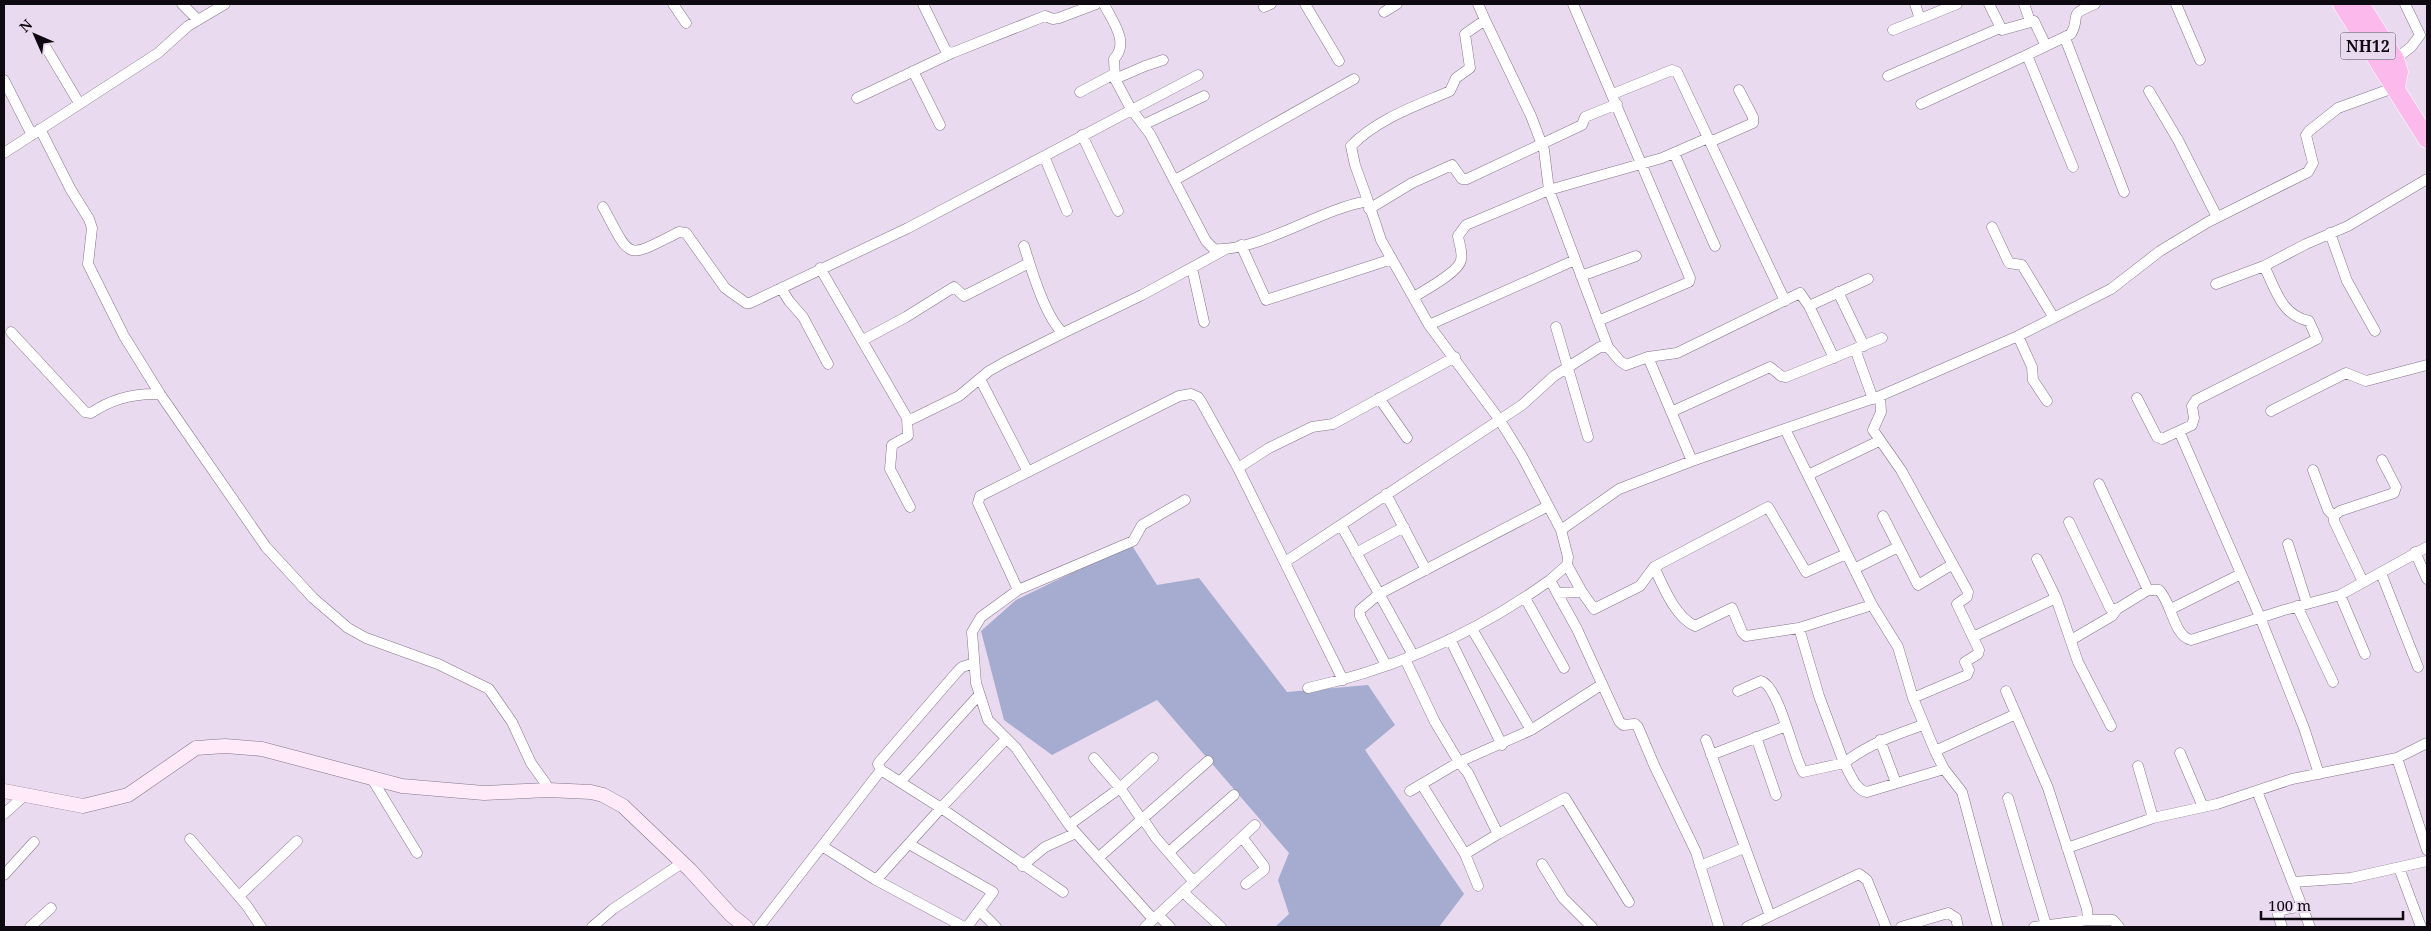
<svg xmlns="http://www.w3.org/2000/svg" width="2431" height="931" font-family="'Noto Serif',serif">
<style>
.water{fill:#a5acd0}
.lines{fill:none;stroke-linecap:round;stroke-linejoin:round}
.street-casing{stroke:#847689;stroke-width:11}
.secondary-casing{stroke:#847689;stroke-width:15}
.highway-casing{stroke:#fff;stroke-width:19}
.street{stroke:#fff;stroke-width:10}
.secondary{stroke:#feeaf9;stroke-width:14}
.highway{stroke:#fcb9eb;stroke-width:18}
.labels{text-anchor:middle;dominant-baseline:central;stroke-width:5;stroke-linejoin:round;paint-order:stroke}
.shield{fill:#e9daef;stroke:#504854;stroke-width:1}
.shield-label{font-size:16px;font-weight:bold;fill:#0f0a11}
</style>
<rect width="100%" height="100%" fill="#e9daef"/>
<path class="water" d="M1131,544L1157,585L1199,578L1287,692L1368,685L1395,725L1365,750L1464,894L1439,927H1275L1289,914L1278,880L1289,853L1157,700L1052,755L1004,720L981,631L1016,600Z"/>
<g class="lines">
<defs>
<path id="street" d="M182,4L198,20
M673,4L686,23
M923,4L946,51L952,53L1045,16L1053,19L1059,18L1096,4
M1104,4C1112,21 1130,42 1114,59L1115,79L1131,109L1150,134L1206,241L1214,249C1259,252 1320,209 1368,201L1381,240L1429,325L1499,419L1522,456L1561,530L1568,557L1567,565L1550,580L1557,593L1582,592L1594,609L1640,586L1654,567L1768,507L1806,572L1846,554
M1305,4L1339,61
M1478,4L1485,20
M1573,4L1690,278L1689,282L1598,321
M1915,4L1920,19
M1989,4L2002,30L2034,21L2046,46
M2024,4L2030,21
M2176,4L2200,60
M1264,7L1271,4
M1384,12L1397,4
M1893,30L1957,4
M2065,38L2124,192
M45,46L79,103
M2393,61L2411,47L2420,35L2405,4
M913,71L940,125
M1888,76L2000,28
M1115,79L1145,66L1163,60
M4,80L32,135
M2149,91L2178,140L2217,217
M1080,92L1114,74
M1613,94L1672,70L1677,72L1785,301
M857,98L952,53
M1921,104L2027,55
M1143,125L1204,96
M40,129L71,190L89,219L92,228L88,264L124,336L160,394L266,547L313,598L348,628L366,638L438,664L489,689L512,722L531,763L546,784L548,790
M1082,135L1118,211
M1710,142L1753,123V117L1739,90
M4,153L158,53L188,26L225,4
M1674,153L1715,246
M1044,156L1067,211
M2073,167L2027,55L2071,34C2082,15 2065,16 2095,4
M1175,180L1354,79
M1368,201L1355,165L1351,146C1377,119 1416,106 1450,91L1456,78L1470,68L1465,34L1485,20L1531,116L1544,150L1549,190L1608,347
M603,207C632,261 625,259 679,232L686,233L725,288L746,303H750L908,228L1198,75
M1369,209L1412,183L1452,165L1462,179H1467L1582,125L1585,117L1617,104
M1992,227L2009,263L2022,265L2054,318
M2330,233L2347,281L2375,331
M1241,245L1266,300L1392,259
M1024,246C1031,268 1045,317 1063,333L1142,295L1224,250
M820,268L907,418L912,419L959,396L989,371L1005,362L1063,333
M1192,268L1204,322
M1581,276L1636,256
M2216,284L2264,266L2306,244L2348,226L2427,179
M781,288L789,301L803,317L828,364
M1838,292L1864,346
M1414,297C1425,290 1459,272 1461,260C1463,253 1459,243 1458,236L1466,225L1549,190L1662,158L1708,138
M1429,325L1575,260
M1556,327L1588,437
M11,332L85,412L91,413C111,399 135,393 160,394
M2018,336L2032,367L2033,380L2047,401
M863,340L906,317L954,287L964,296L1029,263
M1855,349L1873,399
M1648,357L1692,461
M1834,358L1809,306L1868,279
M980,379L1028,472
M1880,396L1881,412L1873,430L1901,470L1968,592L1967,597L1957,604L1979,650L1978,654L1965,662L1969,670L1967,675L1913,698
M1379,398L1407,438
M2137,398L2157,437L2162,439L2192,425L2194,418L2192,406L2196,400L2317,339L2309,321C2281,315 2276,290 2264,266
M2271,411L2346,373L2366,381L2427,365
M1671,412L1770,367L1781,376L1786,377L1882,338
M907,418L908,436L892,445L890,469L910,507
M1785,429L1872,605L1898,647L1913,698L1935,751L1944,769L1962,792L1998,927
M2179,431L2260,617L2304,728L2319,774
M1238,468L1269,448L1312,427L1333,424L1455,357
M2313,470L2328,510L2334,516
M1808,475L1879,441
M2099,484L2148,590
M1386,494L1426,570
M1185,500L1142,525L1133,541L1018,590L978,503L980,496L1179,396L1191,394L1198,397L1202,403L1238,468L1343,680
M1883,516L1918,585L1953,564
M2069,522L2110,608L2117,609L2148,590H2159C2172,603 2173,635 2191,640L2284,610L2340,595L2427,547
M1341,525L1413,655
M1561,530L1619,489L1692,461L1880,396L2018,336L2111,289L2160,251L2208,222L2308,172L2313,163L2306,135L2309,131L2338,108L2396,87
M2288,544L2307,604
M2415,552L2427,579
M1356,553L1404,527
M2037,559L2056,598L2078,662L2111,726
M1285,562L1522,405L1554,376L1600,347H1608L1620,361L1626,365L1648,357L1677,353L1800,293L1809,306
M1567,565L1582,592
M1654,567C1663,586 1675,617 1695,626L1732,608L1742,632L1746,636L1799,628L1872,605
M1854,569L1898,547
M2381,573L2418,667
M2363,582L2334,521V516L2340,511L2394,493L2396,487L2382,460
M1018,590L981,617L972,632L976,683L988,720L1016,748L1069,825L1153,919
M1557,593L1577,629L1619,721L1623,725L1635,724L1638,727L1654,765L1696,852L1719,927
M2340,595L2365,654
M1525,598L1564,668
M2297,606L2333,682
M2171,609L2241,574
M1799,628L1819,696L1844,763C1869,744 1894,735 1923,725
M1472,629L1531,730
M1973,637L2056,598
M1450,639L1502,745
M2071,640L2112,616L2117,609
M1405,659L1435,722L1459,762L1468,773L1498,834L1565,798L1629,902
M1386,665L1360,616V610L1379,594L1548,506
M1308,688C1395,669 1478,632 1550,580
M1738,691L1761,681C1779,686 1793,755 1803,772L1844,763C1850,773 1855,790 1867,792L1944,769
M2006,691L2048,788L2087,909L2088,920
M1756,737L1776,795
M1706,740L1770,916L1859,874L1867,880L1886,927
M1880,740L1896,783
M1935,751L2016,714
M2180,753L2203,807
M1711,755L1786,726
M1094,758L1120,788L1142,820
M2397,758L2427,850
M2138,766L2153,818
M881,770L878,764L880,761L957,672L962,667L974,663
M372,779L417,853
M901,781L979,695
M1422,785L1465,854
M1410,791L1459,762L1531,730L1601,685
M2257,791L2310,927
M2008,798L2046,925
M4,814L24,796
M1143,819L1156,838L1194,882
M1069,825L1120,788L1153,758
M1242,837L1264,866V870L1246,884
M190,839L247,906L261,927
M909,844L993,892L967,927
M822,846L876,880L964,927
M2067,848L2153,818L2217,804L2292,779L2397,758L2427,743
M1169,852L1234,795
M1098,858L1208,761
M1542,864L1563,898L1592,927
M1022,866L1045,847L1076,833
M1700,866L1744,848
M2399,868L2421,927
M4,875L34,842
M876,880L941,808L1063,892
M2294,882L2351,878L2427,861
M1478,886L1465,854L1498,834
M1183,892L1221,927
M239,896L297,841
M980,911L996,927
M1158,915L1170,927
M30,927L51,908
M592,927L613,909L682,863
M759,927L881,770L941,808L1005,740
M1145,927L1255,825
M1747,927L1770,916
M1901,927L1948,913L1956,918L1958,927
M2034,927L2088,920H2113L2119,927
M2282,927L2277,911L2302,906"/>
<path id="secondary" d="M4,791L83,806L128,795L196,748L225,746L262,749L402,786L484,793L548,790L591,792L603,795L623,806L690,870L731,915L746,927"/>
<path id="highway" d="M2342,4L2427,139
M2360,4L2395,59L2399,72L2396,87"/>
</defs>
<use href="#street" class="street-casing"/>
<use href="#secondary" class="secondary-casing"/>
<use href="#highway" class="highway-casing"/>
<use href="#street" class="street"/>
<use href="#secondary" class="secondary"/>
<use href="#highway" class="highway"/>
</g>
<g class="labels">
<rect class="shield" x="2340.5" y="32.5" width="55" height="27" rx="4"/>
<g class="shield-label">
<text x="2368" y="46">NH12</text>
</g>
</g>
<rect width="2431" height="931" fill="none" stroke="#0f0a11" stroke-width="10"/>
<g transform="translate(35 35) rotate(315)" stroke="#e9daef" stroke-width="4" paint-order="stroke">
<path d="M0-4L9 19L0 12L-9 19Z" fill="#0f0a11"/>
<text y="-8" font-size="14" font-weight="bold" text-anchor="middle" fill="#0f0a11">N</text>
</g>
<path d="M2261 911v8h142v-8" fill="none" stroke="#0f0a11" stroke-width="2.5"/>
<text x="2268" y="911" font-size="15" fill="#0f0a11" stroke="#e9daef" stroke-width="4" paint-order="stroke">100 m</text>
</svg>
